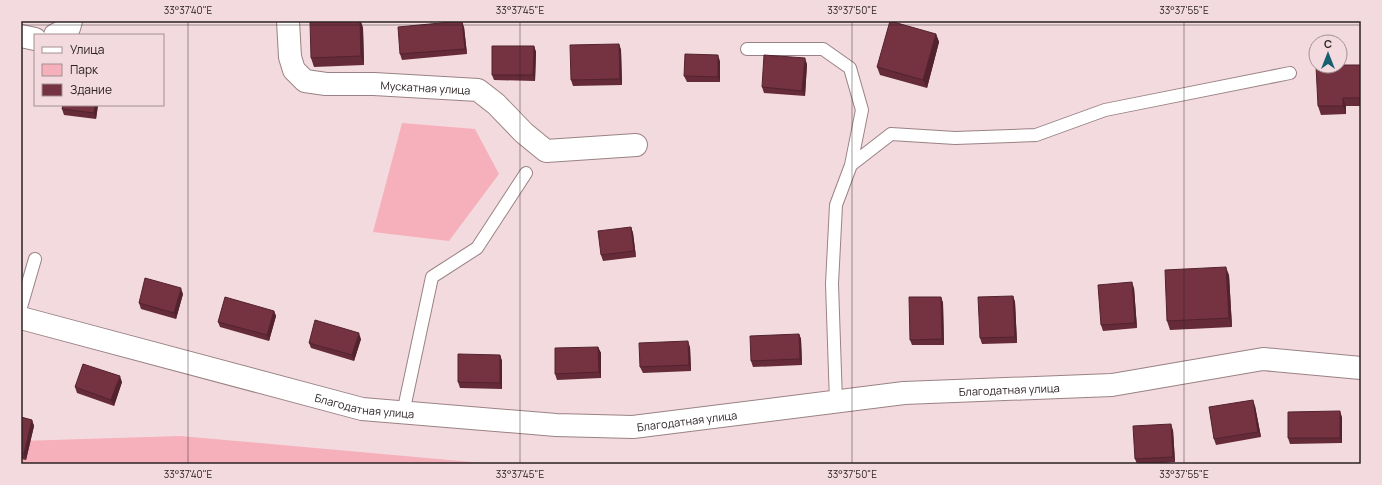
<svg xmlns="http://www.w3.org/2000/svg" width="1382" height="485" font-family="Manrope,sans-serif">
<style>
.green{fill:#f5b0bb}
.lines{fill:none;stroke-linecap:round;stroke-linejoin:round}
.lane-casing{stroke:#998285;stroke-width:14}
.street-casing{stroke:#998285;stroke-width:24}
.lane{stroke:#fff;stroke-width:12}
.street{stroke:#fff;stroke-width:22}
.wall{fill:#652b38}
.shaded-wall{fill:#52232e}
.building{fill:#753241;stroke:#52232e}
.ticks{fill:none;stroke:#2b2223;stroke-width:1;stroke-opacity:0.45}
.labels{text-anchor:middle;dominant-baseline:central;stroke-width:4;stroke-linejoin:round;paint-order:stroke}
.street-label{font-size:11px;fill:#2b2223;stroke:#f3dade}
.neatline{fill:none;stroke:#2b2223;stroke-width:1.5}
.ticks-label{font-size:10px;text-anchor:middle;fill:#2b2223}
</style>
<rect width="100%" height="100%" fill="#f3dade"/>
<path class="green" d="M402,123L475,129L499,174L449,241L373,232Z
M180,436L494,464H21V441Z"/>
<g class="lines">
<defs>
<path id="lane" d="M747,49H823L850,68L862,110L851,165
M21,307L35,259
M836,402L832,284L836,205L851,165L891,134L955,138L1036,135L1105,110L1290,73
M403,413L432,277L477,248L526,173"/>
<g id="street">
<path id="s1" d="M288,21L290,57L294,70L305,81L326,84H374L478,90L496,104L524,133L546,151L636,145"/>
<path d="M55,35L69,28L71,21"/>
<path d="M21,36L35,39"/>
<path id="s2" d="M21,318L362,409L556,425L633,427L904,393L1112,385L1263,359L1361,368"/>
</g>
</defs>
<use href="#lane" class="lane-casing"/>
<use href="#street" class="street-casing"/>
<use href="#lane" class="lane"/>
<use href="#street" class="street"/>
</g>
<path class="wall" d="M327,21H361L363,28L364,65L314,67L311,58Z
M464,27L467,54L402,60L400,54Z
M936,34L939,42L927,88L880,75L877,67Z
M619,44L621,50L622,85L573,86L571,80Z
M534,46L536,52L535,81L494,80L492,75Z
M720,61V82H687L684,76Z
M807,64L805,96L764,93L762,87Z
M1361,65V106H1346V114L1321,115L1318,106Z
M98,105L96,119L64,115L62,109Z
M631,227L633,233L636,257L603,261L601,255Z
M1229,275L1232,327L1170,330L1167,321Z
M1134,288L1137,328L1103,331L1101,325Z
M183,294L176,319L141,309L139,303Z
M1013,296L1015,302L1017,343L982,344L980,338Z
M941,297L943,303L944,345H912L910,340Z
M274,311L276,316L269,341L220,327L218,322Z
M799,334L801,339L802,365L753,367L751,361Z
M361,339L354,361L311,348L309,343Z
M598,347L601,353V378L557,380L555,374Z
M690,347L691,371L643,373L640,367Z
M500,355L502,361V389L460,388L458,382Z
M122,382L114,406L77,393L75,387Z
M1255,406L1261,437L1216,445L1214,439Z
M21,417L32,420L34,426L26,460L21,459Z
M1342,417V443L1290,444L1288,438Z
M1173,430L1175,462L1153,464H1137L1135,459Z"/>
<path class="shaded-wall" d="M360,21L363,28L364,65L361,56Z
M462,21L464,27L467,54L465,49Z
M936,34L939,42L927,88L923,80Z
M619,44L621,50L622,85L620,79Z
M534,46L536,52L535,81L533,75Z
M718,55L720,61V82L718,77Z
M805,58L807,64L805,96L802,91Z
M1343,98L1346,106V114L1343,106Z
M95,105H98L96,119L94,113Z
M631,227L633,233L636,257L634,251Z
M1226,267L1229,275L1232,327L1229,318Z
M1132,282L1134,288L1137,328L1135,323Z
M181,288L183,294L176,319L174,313Z
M1013,296L1015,302L1017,343L1015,337Z
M941,297L943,303L944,345L942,339Z
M274,311L276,316L269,341L267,335Z
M359,333L361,339L354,361L352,355Z
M799,334L801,339L802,365L800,359Z
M688,341L690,347L691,371L689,365Z
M598,347L601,353V378L599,372Z
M500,355L502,361V389L500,383Z
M120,376L122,382L114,406L111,400Z
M1253,400L1255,406L1261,437L1258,432Z
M1340,411L1342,417V443L1340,438Z
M32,420L34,426L26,460L24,454Z
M1171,424L1173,430L1175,462L1173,457Z"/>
<path class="building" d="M327,21H360L361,56L311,58L310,22Z
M462,21L465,49L400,54L398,27Z
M890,21L936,34L923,80L877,67Z
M619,44L620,79L571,80L570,45Z
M492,46H534L533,75H492Z
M685,54L718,55V77L684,76Z
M764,55L805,58L802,91L762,87Z
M1340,65H1361V98H1343V106H1318L1316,66H1340Z
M63,105H95L94,113L62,109Z
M631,227L634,251L601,255L598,231Z
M1226,267L1229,318L1167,321L1165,270Z
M145,278L181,288L174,313L139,303Z
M1132,282L1135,323L1101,325L1098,285Z
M1013,296L1015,337L980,338L978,297Z
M225,297L274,311L267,335L218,322Z
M909,297H941L942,339L910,340Z
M315,320L359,333L352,355L309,343Z
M799,334L800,359L751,361L750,336Z
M688,341L689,365L640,367L639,343Z
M598,347L599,372L555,374V348Z
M458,354L500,355V383L458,382Z
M83,364L120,376L111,400L75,387Z
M1253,400L1258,432L1214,439L1209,407Z
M1340,411V438H1288V412Z
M21,417L32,420L24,454L21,453Z
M1171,424L1173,457L1135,459L1133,426Z"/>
<path class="ticks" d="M188,21V464M520,21V464M852,21V464M1184,21V464M21,25H1361"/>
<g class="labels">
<g class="street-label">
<text stroke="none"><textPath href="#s1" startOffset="186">Мускатная улица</textPath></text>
<text stroke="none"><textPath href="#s2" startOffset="1003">Благодатная улица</textPath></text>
<text stroke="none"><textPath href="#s2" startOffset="355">Благодатная улица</textPath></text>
<text stroke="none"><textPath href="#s2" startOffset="679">Благодатная улица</textPath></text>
</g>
</g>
<rect width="1382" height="485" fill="none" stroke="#f3dade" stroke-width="44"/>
<rect x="34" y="34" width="130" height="72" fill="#f3dade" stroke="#a39093"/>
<rect x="42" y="47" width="20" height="6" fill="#ffffff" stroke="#a39093"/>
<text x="70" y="54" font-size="12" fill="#2b2223">Улица</text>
<rect x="42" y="64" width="20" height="12" fill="#f5b0bb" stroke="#a39093"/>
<text x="70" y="74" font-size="12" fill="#2b2223">Парк</text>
<rect x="42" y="84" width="20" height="12" fill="#753241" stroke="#a39093"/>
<text x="70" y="94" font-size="12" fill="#2b2223">Здание</text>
<g transform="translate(1328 54)"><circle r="19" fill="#f3dade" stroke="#a39093"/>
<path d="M0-3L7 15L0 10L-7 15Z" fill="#1a5f71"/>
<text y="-6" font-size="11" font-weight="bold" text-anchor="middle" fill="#2b2223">С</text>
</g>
<rect x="22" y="22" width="1338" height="441" class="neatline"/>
<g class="ticks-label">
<text x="188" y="14">33°37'40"E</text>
<text x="520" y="14">33°37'45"E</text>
<text x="852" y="14">33°37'50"E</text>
<text x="1184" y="14">33°37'55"E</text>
<text x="188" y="478">33°37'40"E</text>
<text x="520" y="478">33°37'45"E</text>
<text x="852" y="478">33°37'50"E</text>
<text x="1184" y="478">33°37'55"E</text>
</g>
</svg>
